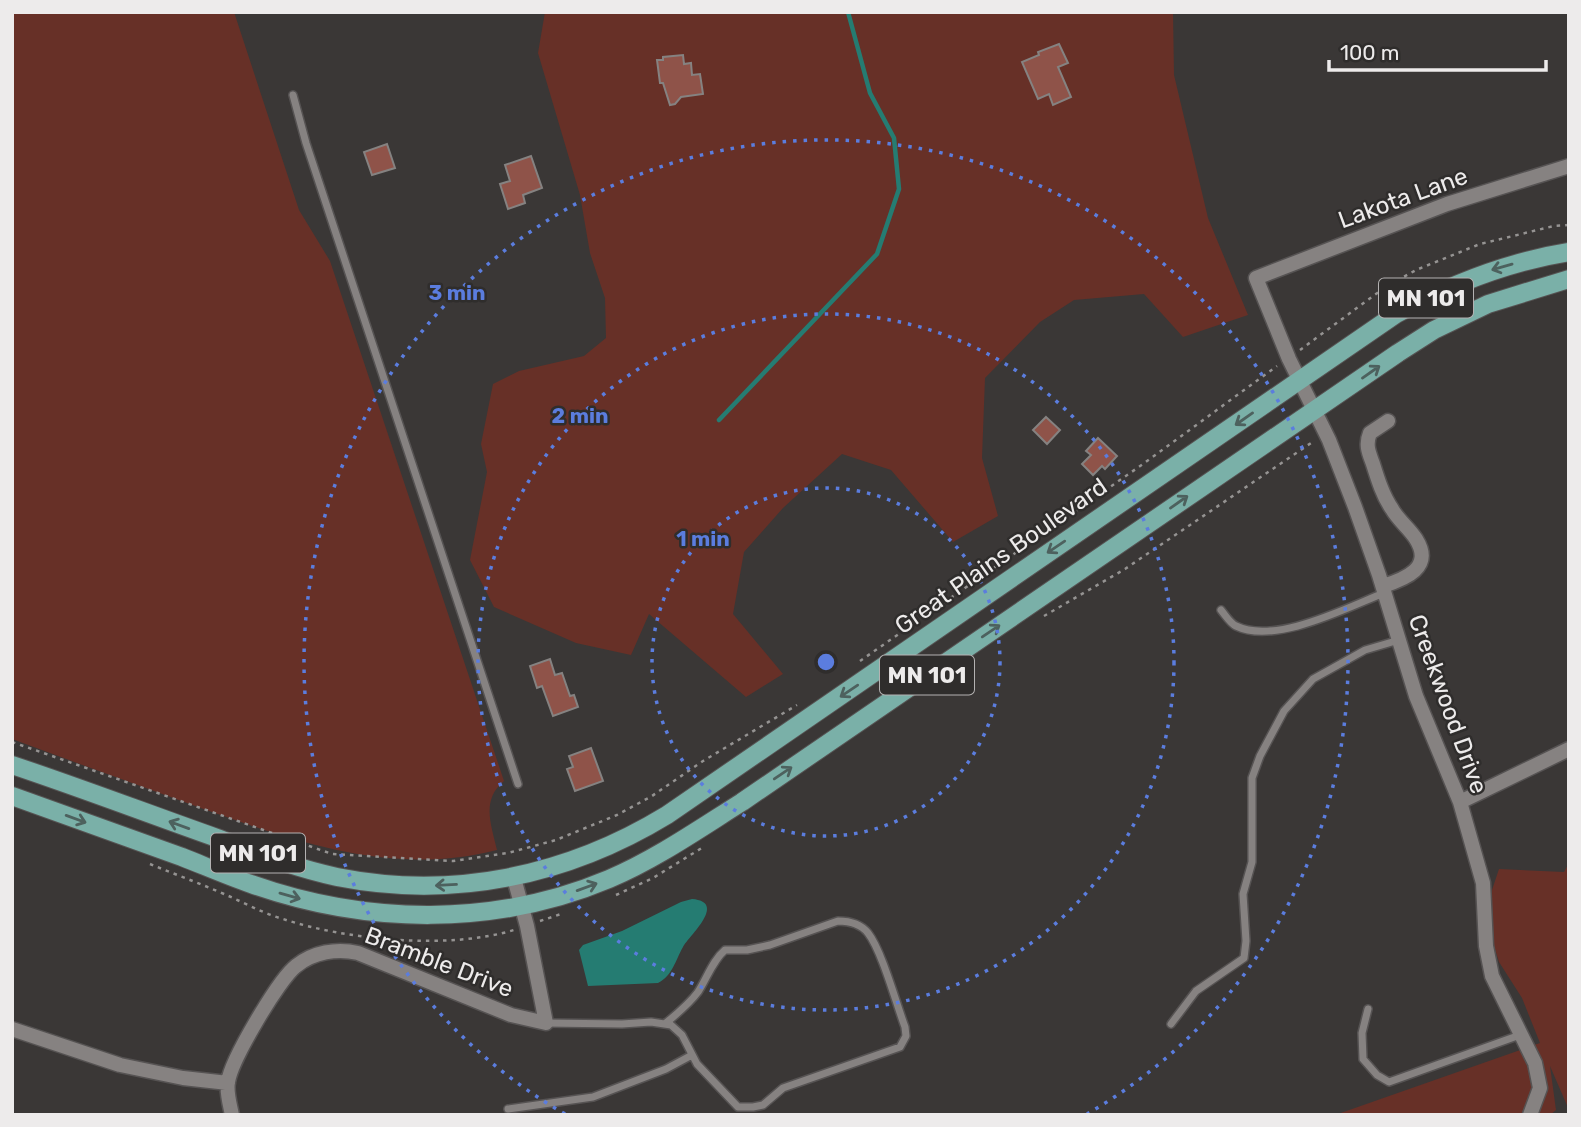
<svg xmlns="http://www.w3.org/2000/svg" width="1581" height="1127" font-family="Rubik,sans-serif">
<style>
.green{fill:#673027}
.water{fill:#257c72}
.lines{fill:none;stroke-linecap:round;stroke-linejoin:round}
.stream{stroke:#257c72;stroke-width:4.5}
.building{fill:#8f5349;stroke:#858281;stroke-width:2}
.service-casing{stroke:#565353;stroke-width:10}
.minor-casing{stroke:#565353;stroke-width:17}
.primary-casing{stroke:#565353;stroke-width:20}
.path{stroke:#959392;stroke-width:2.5;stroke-dasharray:3.5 5;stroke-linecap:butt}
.service{stroke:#868281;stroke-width:7}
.minor{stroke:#868281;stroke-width:14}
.primary{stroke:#7ab0a8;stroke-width:18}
.oneway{stroke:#4d615e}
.ring{fill:none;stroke:#5b7dde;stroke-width:3.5;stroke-dasharray:3.5 7}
.labels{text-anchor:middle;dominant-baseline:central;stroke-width:5;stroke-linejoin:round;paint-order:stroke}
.shield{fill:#2f2d2c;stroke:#b4b2b2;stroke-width:2}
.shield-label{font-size:23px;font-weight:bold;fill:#edebeb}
.street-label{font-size:24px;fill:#edebeb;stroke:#2f2d2c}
.centre{fill:#5b7dde;stroke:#2f2d2c;stroke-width:3.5}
.ring-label{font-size:21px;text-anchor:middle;font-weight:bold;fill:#5b7dde;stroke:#2f2d2c;stroke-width:5;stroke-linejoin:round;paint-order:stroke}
</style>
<rect width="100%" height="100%" fill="#3a3736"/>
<path class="green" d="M12,12H234L299,210L330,261L504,781C481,800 491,824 497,850C389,878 288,839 187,803C129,782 71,761 12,739Z
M545,12H1173L1174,75L1208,218L1248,315L1183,337L1144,294L1074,300L1040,322L985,378L982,458L998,516L953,542L891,470L842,454L783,508L744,552L733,614L783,674L746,697L649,614L631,655L576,643L494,607L470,560L487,472L481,444L493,384L519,371L584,356L606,338L605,298L590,253L580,195L538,53Z
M1569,863V1110L1550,1066L1556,1110L1550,1115H1335L1540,1043L1522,998L1499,962L1484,914L1499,869L1564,872Z"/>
<path class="water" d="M692,899C728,902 689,936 683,947C675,961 673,975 658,983L588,986L579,950L583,945L622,931L681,902Z"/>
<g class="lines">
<path class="stream" d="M719,420L877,254L899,189L894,138L870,93L848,12"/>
</g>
<path class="building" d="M1059,44L1068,63L1058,67L1071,97L1053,105L1049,94L1038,99L1022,62L1039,55L1038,52Z
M683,55L684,64L691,63L692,75L700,74L703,94L681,97L675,104L670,105L663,83H660L657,60H663V57Z
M387,144L395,168L372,175L364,152Z
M531,156L542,188L523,195L525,203L508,209L500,184L510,181L505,165Z
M1046,417L1060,430L1047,444L1033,430Z
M1098,438L1117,456L1105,469L1102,466L1093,475L1082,464L1091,455L1086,451Z
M550,659L555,675L562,673L570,696L574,695L578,707L553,716L542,686L537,688L530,666Z
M591,748L603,781L575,791L567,769L573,767L569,756Z"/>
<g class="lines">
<defs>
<path id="service" d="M293,95L306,143L518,784
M1221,610C1226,616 1230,623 1236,626C1275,645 1346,608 1384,593
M1368,1009L1362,1033L1363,1059L1377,1075L1389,1082L1520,1035
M546,1023L622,1024L651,1022L671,1025L682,1035L697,1064L738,1107H753L763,1105L783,1088L900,1047L906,1036L905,1027C896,1003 882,951 868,933C860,923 849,921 838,921L770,945L747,950H725C713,960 707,978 698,992C689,1004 678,1013 666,1023
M1171,1024L1196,991L1244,958L1246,941L1243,894L1252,862V778L1260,756L1284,711L1313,679L1365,650L1399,640
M508,1109L593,1097L666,1069L692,1055"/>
<path id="minor" d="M1383,586C1405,579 1434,568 1416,539C1409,528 1398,520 1392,509C1383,496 1378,480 1373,464C1369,453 1365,445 1370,433L1388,421
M1460,802L1569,749
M12,1029L120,1065L183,1078L228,1083
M232,1115C230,1105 226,1092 228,1082C231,1060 279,979 296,966C313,952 337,948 358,953L511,1015L546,1023L527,926L514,878
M1530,1115L1540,1088L1535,1063L1492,976L1486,946L1483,883L1460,802L1416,696L1379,575L1355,507L1329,440L1289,359L1256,278L1447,204L1569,166"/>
<path id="primary" d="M12,765C81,788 149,814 217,838C257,853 295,868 337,877C453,900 567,876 667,815L1396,314C1451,284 1506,262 1569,252
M12,796C69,816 125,837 182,857C205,866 228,876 251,884C367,925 495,927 609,879C656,859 699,829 742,802L1398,353L1434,330L1488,304L1569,279"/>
</defs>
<use href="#service" class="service-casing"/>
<use href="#minor" class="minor-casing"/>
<use href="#primary" class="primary-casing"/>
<path class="path" d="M1300,350L1384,288L1416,270L1480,244L1554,226L1569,225
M1044,616L1125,569L1314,441
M860,661L1143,464L1277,366
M12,742L332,854L453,861L508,853L556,840L617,815L652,796L703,761L797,705
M150,864C174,874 199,883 224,894C243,902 262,913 283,919C347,940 449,950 514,930
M616,895L653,878L705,846
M540,921L564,913"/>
<use href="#service" class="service"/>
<use href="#minor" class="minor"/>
<use href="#primary" class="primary"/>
</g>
<defs><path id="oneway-shaft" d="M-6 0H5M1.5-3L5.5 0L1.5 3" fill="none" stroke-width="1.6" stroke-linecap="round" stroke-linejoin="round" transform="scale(1.75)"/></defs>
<g class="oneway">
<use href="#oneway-shaft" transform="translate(1502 267) rotate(164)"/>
<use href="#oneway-shaft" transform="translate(1371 372) rotate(-35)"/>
<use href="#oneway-shaft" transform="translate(1244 419) rotate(145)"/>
<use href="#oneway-shaft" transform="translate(1179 502) rotate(-35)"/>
<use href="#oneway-shaft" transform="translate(1056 547) rotate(146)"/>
<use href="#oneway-shaft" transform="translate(991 631) rotate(-34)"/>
<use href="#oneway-shaft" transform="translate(849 691) rotate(146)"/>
<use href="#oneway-shaft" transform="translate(783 773) rotate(-34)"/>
<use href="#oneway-shaft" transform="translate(76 819) rotate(20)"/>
<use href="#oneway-shaft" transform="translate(179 825) rotate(-160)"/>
<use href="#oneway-shaft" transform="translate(446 885) rotate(177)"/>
<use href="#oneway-shaft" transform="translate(587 887) rotate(-20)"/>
<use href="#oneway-shaft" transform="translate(290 896) rotate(16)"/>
</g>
<g class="ring">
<circle cx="826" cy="662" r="174"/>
<circle cx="826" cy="662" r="348"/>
<path d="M565 1114A522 522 0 1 1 1087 1114"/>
</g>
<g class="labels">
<g class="shield">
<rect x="1379" y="278.5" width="94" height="39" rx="5"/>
<rect x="880" y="655.5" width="94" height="39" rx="5"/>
<rect x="211" y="833.5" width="94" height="39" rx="5"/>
</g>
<g class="shield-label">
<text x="1426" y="298">MN 101</text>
<text x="927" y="675">MN 101</text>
<text x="258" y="853">MN 101</text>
</g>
<g class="street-label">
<text transform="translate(1403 198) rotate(-20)">Lakota Lane</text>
<text transform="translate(1001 556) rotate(-35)">Great Plains Boulevard</text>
<text transform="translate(1448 704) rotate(70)">Creekwood Drive</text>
<text transform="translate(439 962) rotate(21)">Bramble Drive</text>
</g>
</g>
<circle cx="826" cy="662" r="10" class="centre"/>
<g class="ring-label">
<text x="457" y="300">3 min</text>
<text x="580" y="423">2 min</text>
<text x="703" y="546">1 min</text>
</g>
<rect width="1581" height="1127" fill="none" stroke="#edebeb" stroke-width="28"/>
<path d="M1329 60v10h217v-10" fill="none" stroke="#edebeb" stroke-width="3.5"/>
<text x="1340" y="60" font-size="21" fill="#edebeb" stroke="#2f2d2c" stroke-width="5" paint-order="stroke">100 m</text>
</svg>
